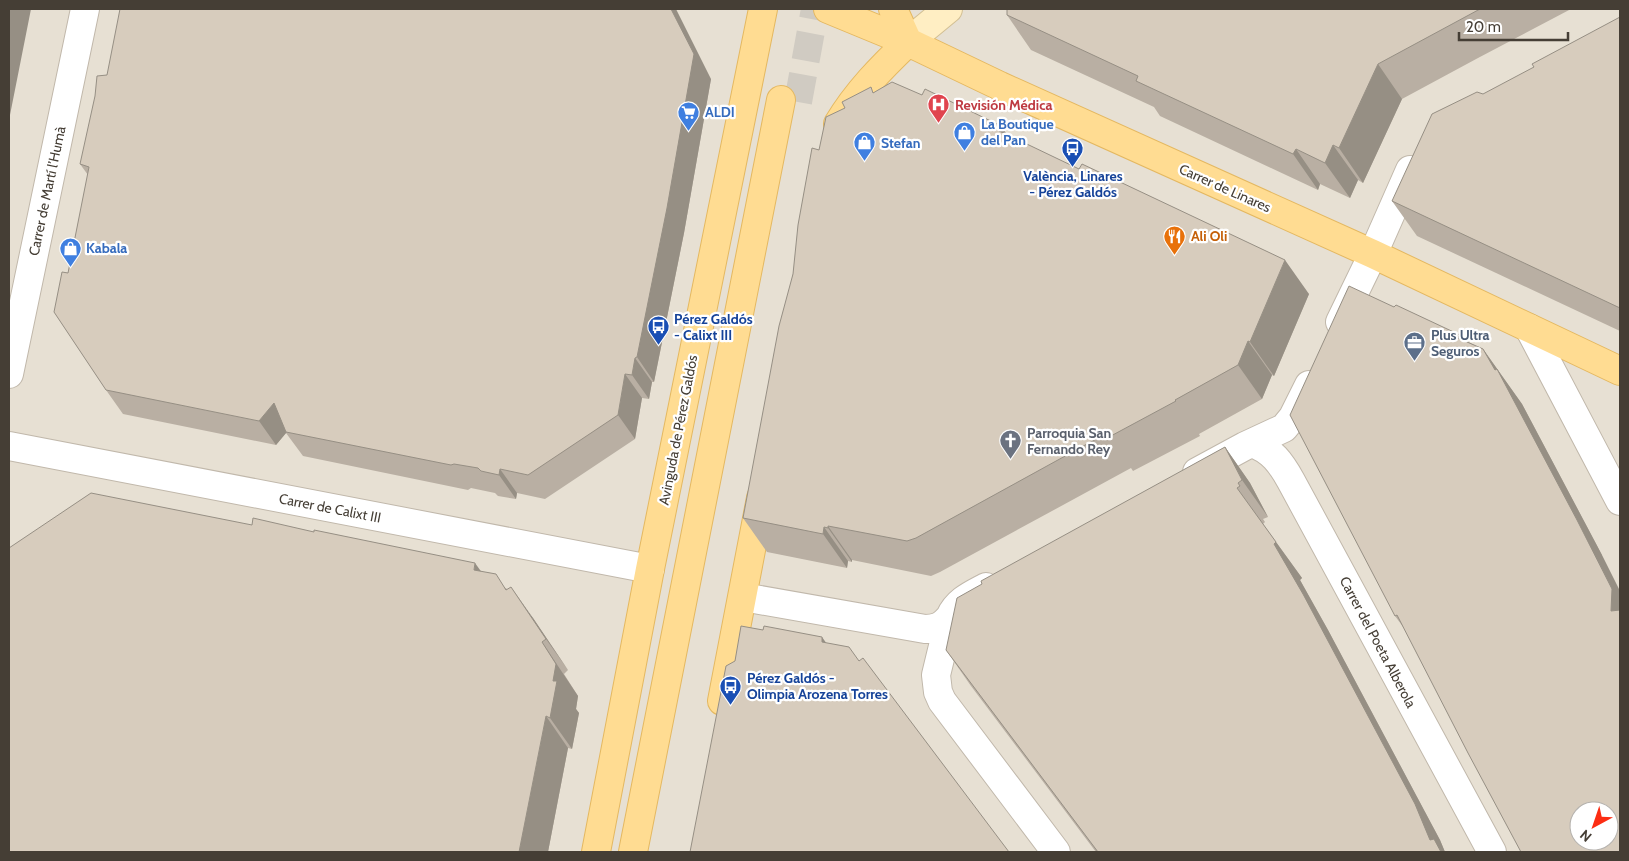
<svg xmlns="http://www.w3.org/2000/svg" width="1629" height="861" font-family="Cabin,sans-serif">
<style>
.residential{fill:#e7e0d3;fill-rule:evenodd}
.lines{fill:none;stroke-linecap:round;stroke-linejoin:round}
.primary-tunnel{stroke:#d0cbc2;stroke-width:28;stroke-dasharray:28 14;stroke-linecap:butt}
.street-casing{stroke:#c1b8ab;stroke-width:30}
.secondary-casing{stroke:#d3c094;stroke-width:30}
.primary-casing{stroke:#e4b861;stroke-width:30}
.street{stroke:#fff;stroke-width:28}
.secondary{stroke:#ffeec3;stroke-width:28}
.primary{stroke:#ffdc92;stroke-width:28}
.wall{fill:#b9afa3}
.shaded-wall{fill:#968f84}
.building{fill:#d7ccbd;stroke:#968f84;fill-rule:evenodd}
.labels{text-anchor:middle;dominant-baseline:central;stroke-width:4.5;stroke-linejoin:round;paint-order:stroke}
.health-label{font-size:14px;font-weight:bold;fill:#be3a42;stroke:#fff;text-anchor:start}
.shop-label{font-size:14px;font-weight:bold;fill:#366cbe;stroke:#fff;text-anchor:start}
.transit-label{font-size:14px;font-weight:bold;fill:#164399;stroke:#fff;text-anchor:start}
.street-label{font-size:14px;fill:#453e35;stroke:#fff}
.food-label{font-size:14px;font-weight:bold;fill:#c56008;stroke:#fff;text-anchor:start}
.service-label{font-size:14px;font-weight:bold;fill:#4e5e75;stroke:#fff;text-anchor:start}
.worship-label{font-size:14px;font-weight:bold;fill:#5b616d;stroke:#fff;text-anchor:start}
</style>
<rect width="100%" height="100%" fill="#f3eee5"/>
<path class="residential" d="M9,9H1620V852H9ZM1579,811H1609V841H1579Z"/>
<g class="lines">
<path class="primary-tunnel" d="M798,102L815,9"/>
<defs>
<path id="street" d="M1340,322L1373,254L1410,170
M1529,328L1620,501
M9,374L85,9
M1252,443C1272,450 1281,463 1291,481L1492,852
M9,446L650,569
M1197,472L1245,446L1284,428L1293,417L1309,385
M986,587C971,595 957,601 950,617L936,675L938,692L942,701L1056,852
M743,597L925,629C937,629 942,626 950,617"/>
<path id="secondary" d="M908,42L948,9"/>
<path id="primary" d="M828,9L908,42L1000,86L1373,254L1620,371
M893,9L908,42
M838,124C857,92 882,67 908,42
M722,701L761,498
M596,852L650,569L763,9
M633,852L781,100"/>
</defs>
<use href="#street" class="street-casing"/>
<use href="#secondary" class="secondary-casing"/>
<use href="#primary" class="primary-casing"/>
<use href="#street" class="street"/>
<use href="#secondary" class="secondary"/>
<use href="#primary" class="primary"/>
</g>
<path class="wall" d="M1007,9H1571L1478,58L1402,99L1363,183L1358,180L1350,198L1320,184L1318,190L1160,116L1154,107L1031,50L1007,15Z
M1620,17V331L1417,236L1392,201L1534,67Z
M711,79L684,233L654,382H652L649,399L642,398L635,439L545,499L517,493L516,499L498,496L495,493L471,488L468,490L303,456L286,433L276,445L123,414L106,390L68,273L88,175L80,164Z
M874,92L1007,135L1309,294L1274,376L1272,375L1262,399L1199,434L1200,436L1133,471L1131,468L940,572L931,576L852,560V562L848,561L847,568L767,552L743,518L793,274L845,108Z
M1394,307L1460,335L1462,339L1483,349L1522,404L1602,555L1404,628L1395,616Z
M1225,447L1250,483L1268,517L1263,519L1265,522L1263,524L1302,578L1300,580L1328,630L1440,840L1445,852H1096L971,686L946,650L982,584Z
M252,525L481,571L507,589L533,618L568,670L564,674L578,696L576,709L579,713L572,749L568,748L548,852H9Z"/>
<path class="shaded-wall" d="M9,9H31L9,120Z
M671,9H676L711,79L684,233L654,382L637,357Z
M1378,64L1402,99L1363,183L1339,148Z
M1001,126L1025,160L999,131Z
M1333,145L1358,180L1350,198L1325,163Z
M1296,149L1320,184L1318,190L1293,154Z
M1285,260L1309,294L1274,376L1250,342Z
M1248,341L1272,375L1262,399L1238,365Z
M1483,349L1522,404L1602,555L1620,591V624L1611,611L1495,370Z
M635,358L652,382L649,399L632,375Z
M625,374L642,398L635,439L618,415Z
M274,403L291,427L276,445L259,421Z
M1225,447L1250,483L1268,517L1242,480Z
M500,469L517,493L516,499L499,475Z
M828,526L852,560V562L828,528Z
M824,527L848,561L847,568L823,534Z
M1276,542L1302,578L1300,580L1328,630L1440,840L1445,852H1438L1430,840L1274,544Z
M475,563L498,595L474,570Z
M511,587L533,618L568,670L546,639Z
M822,637L839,661L822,642Z
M542,642L578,696L576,709L579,713L572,749L550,718L553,681Z
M546,716L568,748L548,852H519Z"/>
<path class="building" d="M120,9H671L694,54L667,208L637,357L635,358L632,375L625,374L618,415L528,475L500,469L499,475L481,471L478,468L454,464L451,465L286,432L274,403L259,421L106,390L54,312L62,272L68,273L89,167L80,164L95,96L97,76L107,75Z
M1007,9H1480L1378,64L1339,148L1333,145L1325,163L1296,149L1293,154L1136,81L1138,76L1007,15Z
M1620,17V308L1392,201L1432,114L1477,92L1483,94L1534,67L1532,64Z
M892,82L922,95L925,89L1001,126L999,131L1031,146L1079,169L1082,164L1285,260L1250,342L1248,341L1238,365L1175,400L1176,401L1109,437L1107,433L916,538L907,541L828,526V528L824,527L823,534L743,518L779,326L793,274L798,225L812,148L819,150L826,117L845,108L842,102L871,87L873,93Z
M1349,286L1394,307L1396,305L1460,335L1458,338L1483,349L1495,370L1497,369L1577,520L1612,589L1611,611L1620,610V852H1521L1468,753L1397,615L1395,616L1290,415ZM1579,811H1609V841H1579Z
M1225,447L1242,480L1238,483L1240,486L1237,488L1276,542L1274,544L1303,594L1415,804L1430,840L1434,839L1441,852H1098L946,650L957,598L982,584L981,581Z
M91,493L252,525L253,518L314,532V530L475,563L474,570L496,574L506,590L511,587L546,639L542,642L556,664L553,681H557L550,718L546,716L519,852H9V548Z
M741,626L763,630L764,626L822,637V642L849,647L859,661L863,658L1009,852H690L726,666L735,661Z"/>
<defs>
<symbol id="hospital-pin" viewBox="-11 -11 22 30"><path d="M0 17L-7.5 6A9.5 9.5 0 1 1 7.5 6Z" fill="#e0444e" stroke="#fff"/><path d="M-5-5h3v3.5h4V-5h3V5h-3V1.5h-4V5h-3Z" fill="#fff"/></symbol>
<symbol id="supermarket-pin" viewBox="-11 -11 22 30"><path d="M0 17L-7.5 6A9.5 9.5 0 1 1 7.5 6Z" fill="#3f7fe0" stroke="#fff"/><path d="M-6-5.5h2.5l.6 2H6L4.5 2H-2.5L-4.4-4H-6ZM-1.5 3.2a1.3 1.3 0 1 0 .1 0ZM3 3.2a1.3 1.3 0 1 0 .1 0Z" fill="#fff"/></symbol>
<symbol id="shop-pin" viewBox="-11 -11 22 30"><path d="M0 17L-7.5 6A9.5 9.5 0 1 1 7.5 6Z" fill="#3f7fe0" stroke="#fff"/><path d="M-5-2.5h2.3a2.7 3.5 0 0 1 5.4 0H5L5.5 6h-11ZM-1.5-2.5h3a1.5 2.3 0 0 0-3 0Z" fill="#fff"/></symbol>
<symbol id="bus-pin" viewBox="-11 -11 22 30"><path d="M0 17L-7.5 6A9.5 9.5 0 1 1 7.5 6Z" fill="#1a4fb4" stroke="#fff"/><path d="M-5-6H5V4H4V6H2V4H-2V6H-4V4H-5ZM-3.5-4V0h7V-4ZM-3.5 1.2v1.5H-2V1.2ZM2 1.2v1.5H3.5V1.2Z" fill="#fff"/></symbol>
<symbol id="restaurant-pin" viewBox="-11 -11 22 30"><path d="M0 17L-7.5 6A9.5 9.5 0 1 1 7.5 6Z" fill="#e8710a" stroke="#fff"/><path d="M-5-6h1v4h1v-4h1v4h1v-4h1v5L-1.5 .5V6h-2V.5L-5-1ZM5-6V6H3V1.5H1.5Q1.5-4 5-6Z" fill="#fff"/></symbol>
<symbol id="office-pin" viewBox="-11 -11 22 30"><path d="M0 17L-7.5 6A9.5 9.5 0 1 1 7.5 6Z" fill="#5c6f8a" stroke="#fff"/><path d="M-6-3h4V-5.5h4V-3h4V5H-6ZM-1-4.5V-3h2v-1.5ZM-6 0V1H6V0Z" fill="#fff"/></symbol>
<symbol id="church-pin" viewBox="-11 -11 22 30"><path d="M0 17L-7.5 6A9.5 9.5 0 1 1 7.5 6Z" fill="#6b7280" stroke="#fff"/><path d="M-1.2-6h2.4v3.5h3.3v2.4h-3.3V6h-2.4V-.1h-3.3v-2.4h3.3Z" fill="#fff"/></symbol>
</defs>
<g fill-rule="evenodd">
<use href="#hospital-pin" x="926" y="92" width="25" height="34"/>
<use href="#supermarket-pin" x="676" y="100" width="25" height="34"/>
<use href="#shop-pin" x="952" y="120" width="25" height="34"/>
<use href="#shop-pin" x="852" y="130" width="25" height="34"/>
<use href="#bus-pin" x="1060" y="136" width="25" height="34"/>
<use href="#restaurant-pin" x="1162" y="224" width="25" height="34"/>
<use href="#shop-pin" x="58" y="236" width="25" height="34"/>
<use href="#bus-pin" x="646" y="314" width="25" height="34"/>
<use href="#office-pin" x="1402" y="330" width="25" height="34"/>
<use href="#church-pin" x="998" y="428" width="25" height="34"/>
<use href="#bus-pin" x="718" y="674" width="25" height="34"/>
</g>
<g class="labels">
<g class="health-label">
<text x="955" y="105">Revisión Médica</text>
</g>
<g class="shop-label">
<text x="705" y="112">ALDI</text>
<text x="981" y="124">La Boutique<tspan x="981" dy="16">del Pan</tspan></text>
<text x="881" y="143">Stefan</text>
<text x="86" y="248">Kabala</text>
</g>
<g class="transit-label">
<text x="1073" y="176" text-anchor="middle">València, Linares<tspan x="1073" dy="16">- Pérez Galdós</tspan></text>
<text x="674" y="319">Pérez Galdós<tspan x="674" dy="16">- Calixt III</tspan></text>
<text x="747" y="678">Pérez Galdós -<tspan x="747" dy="16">Olimpia Arozena Torres</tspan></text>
</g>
<g class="street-label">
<text transform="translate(1225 188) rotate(24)">Carrer de Linares</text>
<text transform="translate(47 191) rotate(-78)">Carrer de Martí l’Humà</text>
<text transform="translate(678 430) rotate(-79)">Avinguda de Pérez Galdós</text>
<text transform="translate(330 508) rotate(11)">Carrer de Calixt III</text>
<text transform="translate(1378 642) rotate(62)">Carrer del Poeta Alberola</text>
</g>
<g class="food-label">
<text x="1191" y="236">Ali Oli</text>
</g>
<g class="service-label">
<text x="1431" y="335">Plus Ultra<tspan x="1431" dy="16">Seguros</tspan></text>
</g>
<g class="worship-label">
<text x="1027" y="433">Parroquia San<tspan x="1027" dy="16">Fernando Rey</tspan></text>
</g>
</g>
<rect width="1629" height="861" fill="none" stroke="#453e35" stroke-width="20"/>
<g transform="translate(1594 826) rotate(220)"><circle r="24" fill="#ffffff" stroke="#b5b2ae"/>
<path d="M0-4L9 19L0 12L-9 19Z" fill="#fc2d13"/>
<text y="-8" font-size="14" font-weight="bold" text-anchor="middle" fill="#453e35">N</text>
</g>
<path d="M1459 32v8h109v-8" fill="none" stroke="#453e35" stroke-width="2.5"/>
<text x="1466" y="32" font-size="15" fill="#453e35" stroke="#ffffff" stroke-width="4" paint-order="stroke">20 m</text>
</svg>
